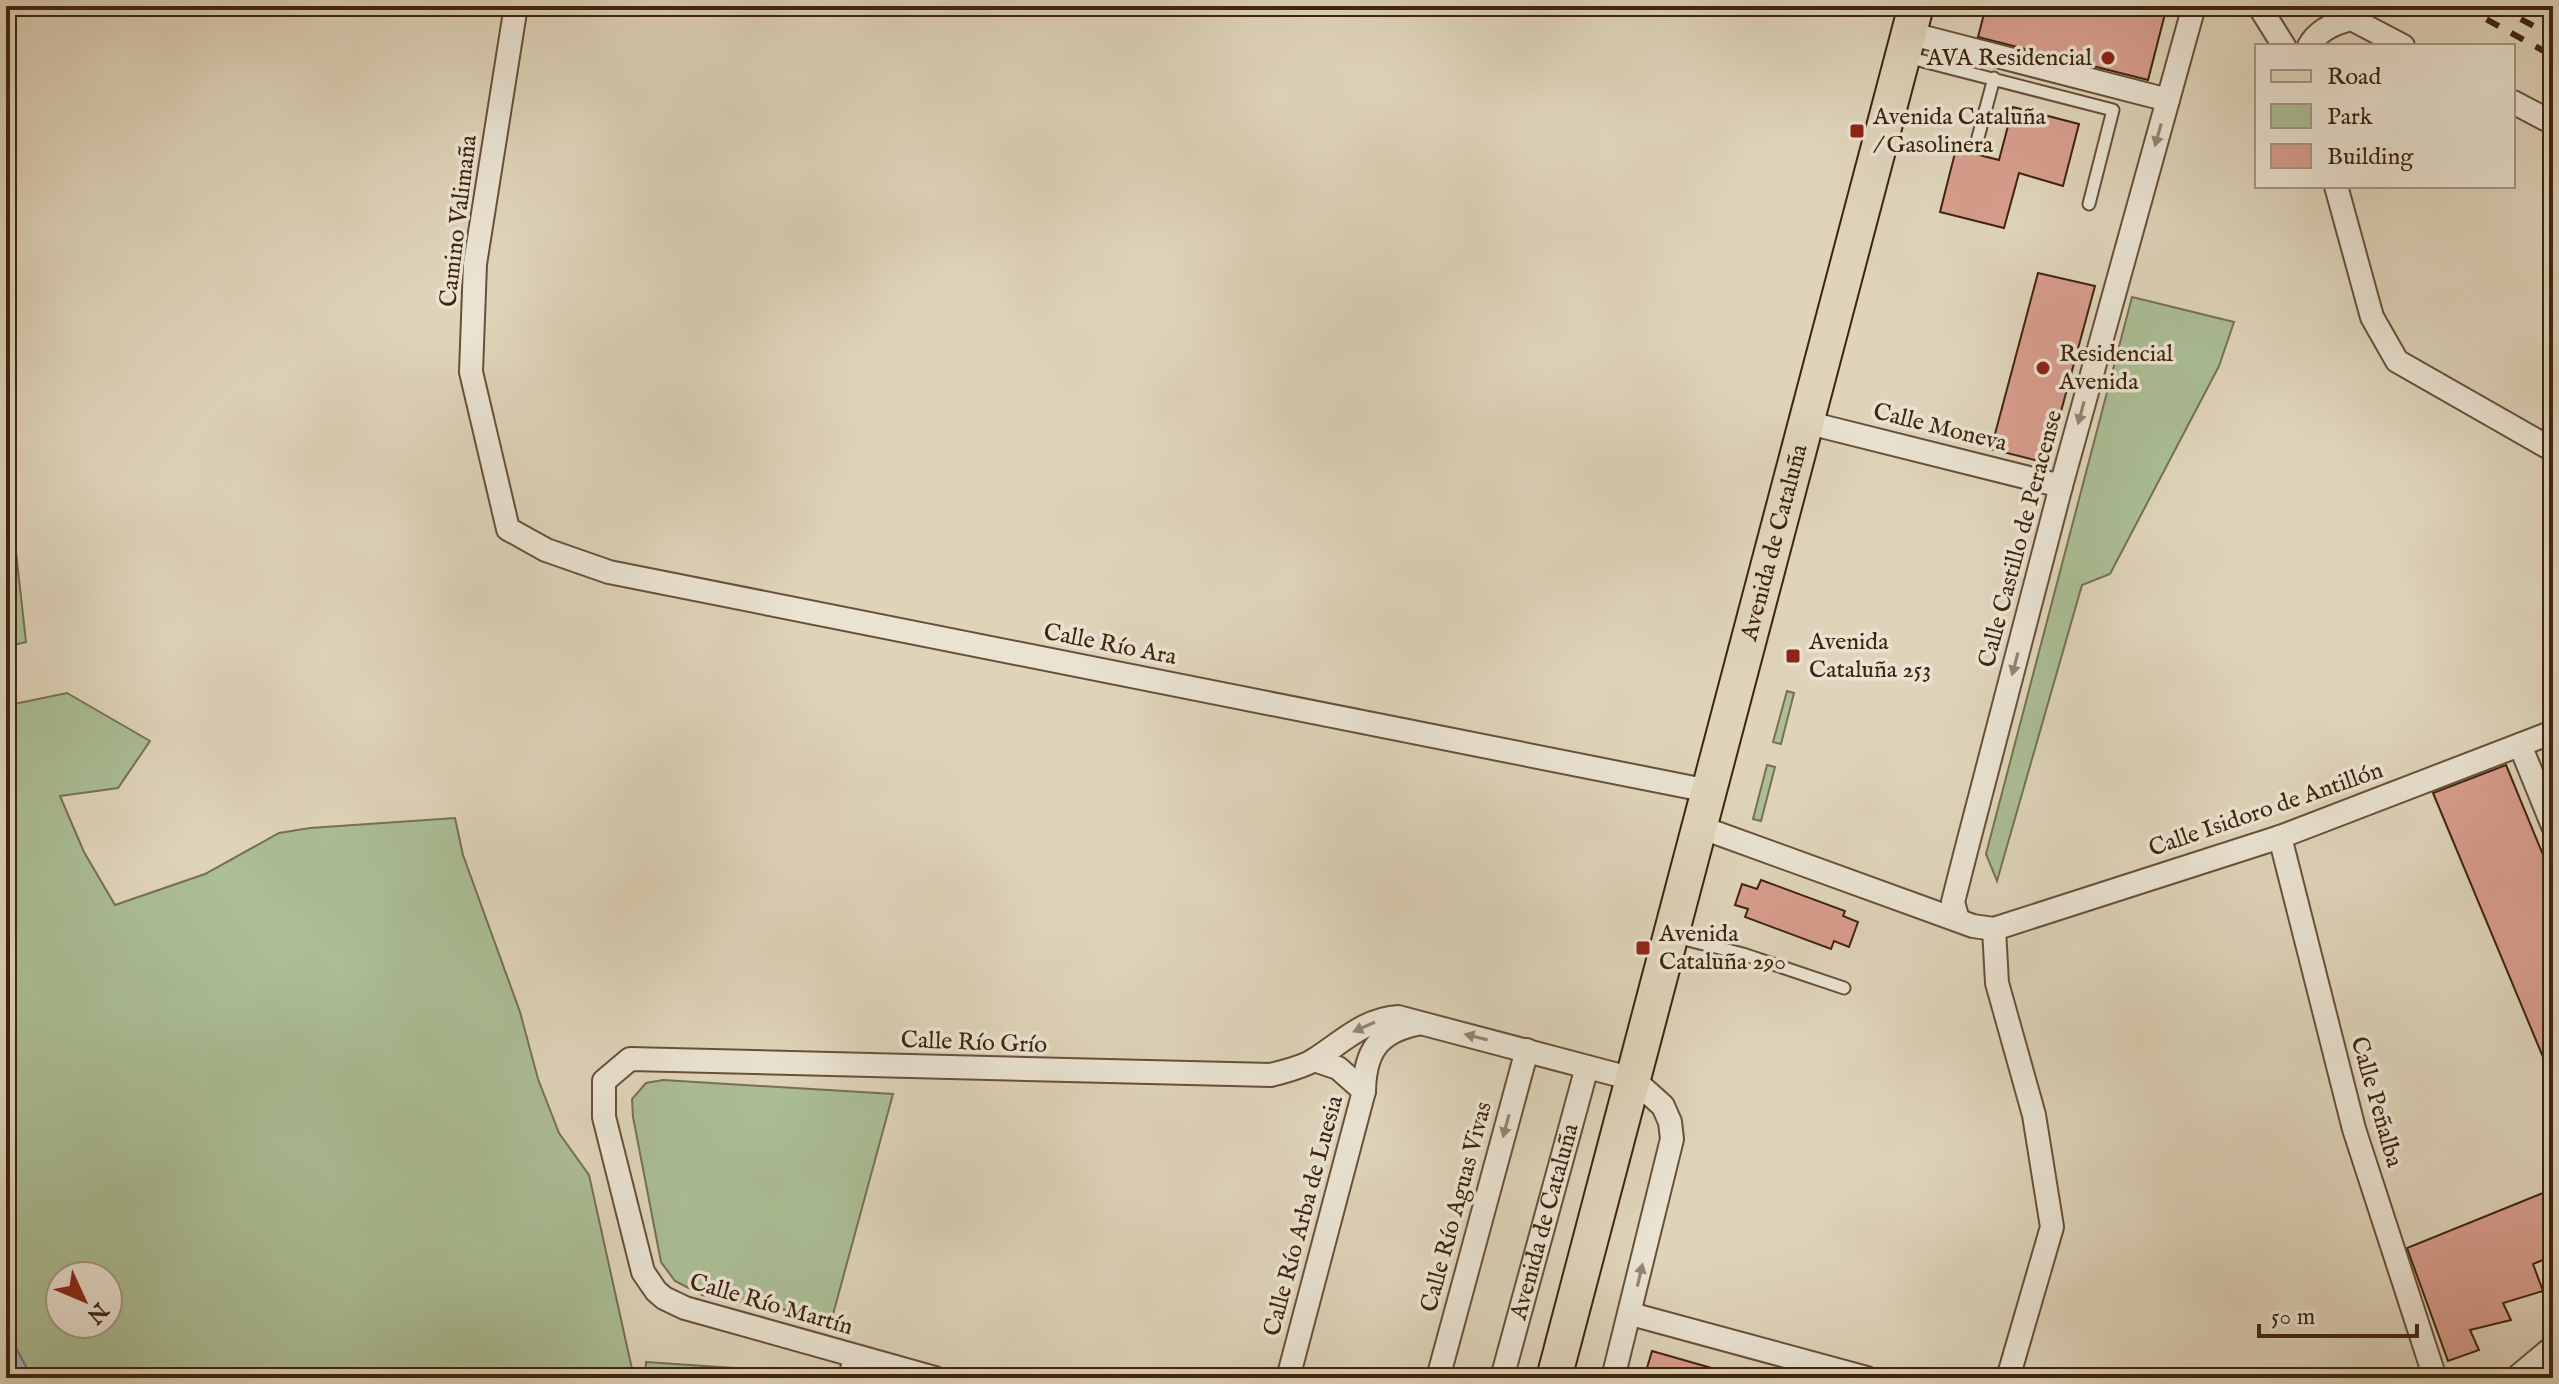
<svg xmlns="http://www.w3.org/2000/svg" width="2559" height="1384" font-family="'IM FELL English',serif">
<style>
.green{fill:#abbe95;stroke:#767151;stroke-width:2;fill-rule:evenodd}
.water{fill:#96b7b8;stroke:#747c74;stroke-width:2}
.building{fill:#d89e8d;stroke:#40240d;stroke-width:2}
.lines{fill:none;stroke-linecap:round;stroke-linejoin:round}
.service-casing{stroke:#685038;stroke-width:15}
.minor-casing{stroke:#685038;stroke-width:26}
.primary-casing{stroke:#40240d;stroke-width:38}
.service{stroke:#eae3d2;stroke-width:11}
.minor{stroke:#eae3d2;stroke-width:22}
.primary{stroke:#dfd4ba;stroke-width:34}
.rail{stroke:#40240d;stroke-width:6;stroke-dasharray:14 14;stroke-linecap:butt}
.oneway{fill:#958470}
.poi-dot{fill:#8f2418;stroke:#eae3d2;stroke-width:3}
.labels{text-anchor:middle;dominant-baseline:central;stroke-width:7;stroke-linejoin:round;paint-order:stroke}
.poi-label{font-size:24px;fill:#40240d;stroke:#eae3d2;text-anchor:start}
.street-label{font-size:24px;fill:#40240d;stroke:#eae3d2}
</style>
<rect width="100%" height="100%" fill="#dfd4ba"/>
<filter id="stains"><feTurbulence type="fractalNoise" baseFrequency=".0025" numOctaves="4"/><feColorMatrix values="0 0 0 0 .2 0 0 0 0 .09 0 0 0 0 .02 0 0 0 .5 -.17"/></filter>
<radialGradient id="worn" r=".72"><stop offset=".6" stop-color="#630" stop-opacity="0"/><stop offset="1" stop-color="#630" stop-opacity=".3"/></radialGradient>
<path class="green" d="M2132,297L2234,322L2219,366L2110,574L2082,585L1997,881L1986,854Z
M6,462L26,642L6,647Z
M1787,691L1794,693L1781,744L1773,742Z
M67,693L150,741L118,788L60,796L84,852L115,905L205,874L279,833L310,828L455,818L463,855L520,1012L538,1079L559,1133L589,1175L634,1378H32L6,1329V703L14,704ZM60,1276H108V1324H60Z
M1767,765L1775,767L1761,821L1753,819Z
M663,1080L893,1094L832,1318L702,1295L675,1281L661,1262L633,1117L632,1099L646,1083Z
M646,1362L733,1368L732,1378H645Z"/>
<path class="water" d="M6,1329L32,1378H6Z"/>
<path class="building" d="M1986,6H2167L2148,80L1978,37Z
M2013,107L2079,124L2063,186L2019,173L2004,228L1940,212L1956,149L1999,160Z
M2038,273L2095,286L2047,463L1991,449Z
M2506,765L2553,879V1081L2433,793Z
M1761,880L1845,911L1843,916L1858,922L1849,947L1834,941L1831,949L1745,917L1748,909L1735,905L1742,884L1757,889Z
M2553,1189V1256L2533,1264L2543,1291L2503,1303L2511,1320L2470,1330L2479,1350L2448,1361L2407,1248Z
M1652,1351L1729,1373L1728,1378H1644Z"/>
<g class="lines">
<defs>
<path id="service" d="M1907,57L2113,110L2089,204
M1976,145L1994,78
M1672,936L1743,954L1844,988"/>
<g id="minor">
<path d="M2259,6L2284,46"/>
<path d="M2327,6L2403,46"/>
<path d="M515,12L475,264L471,372L508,529L546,550L609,572L1709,791"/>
<path d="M1908,33L2168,100"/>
<path d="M2309,46C2318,30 2334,23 2351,19"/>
<path d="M2513,102L2553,123"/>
<path d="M2336,186L2372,317L2397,361L2553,450"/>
<path d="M1805,422L2061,486"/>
<path d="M2520,745L2553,826"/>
<path d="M1700,827L1973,926L1994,929L2280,837L2553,732"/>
<path d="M2280,837L2354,1129L2435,1378"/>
<path d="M1958,920L1953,902L1966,851L2061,486L2194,6"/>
<path d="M1994,929L1997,983L2034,1115L2052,1227L2008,1378"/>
<path d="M1314,1060L1338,1068L1364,1091"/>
<path d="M1631,1314L1867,1378"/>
<path d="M850,1378L855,1357"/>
<path d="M935,1378L685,1308L664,1298L656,1291L643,1272L604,1117V1081L630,1059L1271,1075C1285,1071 1301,1068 1314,1060C1341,1043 1364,1019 1398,1017L1633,1079L1663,1106L1670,1122L1672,1139L1613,1378"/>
<path d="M1288,1378L1364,1091C1365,1053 1377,1032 1417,1024"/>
<path d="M1438,1378L1527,1050"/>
<path id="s1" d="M1502,1378L1587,1067"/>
<path d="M2516,1378L2553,1347"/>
</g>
<g id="primary">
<path id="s2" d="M1554,1378L1916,6"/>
</g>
</defs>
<use href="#service" class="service-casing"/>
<use href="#minor" class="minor-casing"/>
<use href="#primary" class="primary-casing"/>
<use href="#service" class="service"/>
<use href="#minor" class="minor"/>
<use href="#primary" class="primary"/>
<path class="rail" d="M2462,6L2553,56
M2496,6L2553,36"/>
</g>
<defs><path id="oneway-solid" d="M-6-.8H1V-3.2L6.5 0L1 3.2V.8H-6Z" transform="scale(2)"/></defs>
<g class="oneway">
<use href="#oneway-solid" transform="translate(2158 135) rotate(106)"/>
<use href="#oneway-solid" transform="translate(2081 413) rotate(105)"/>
<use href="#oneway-solid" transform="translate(2015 664) rotate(105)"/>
<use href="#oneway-solid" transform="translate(1364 1027) rotate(156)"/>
<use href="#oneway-solid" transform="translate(1476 1037) rotate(-166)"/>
<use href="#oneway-solid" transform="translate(1506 1126) rotate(105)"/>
<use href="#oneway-solid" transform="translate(1640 1275) rotate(-77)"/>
</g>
<g class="poi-dot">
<circle cx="2108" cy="58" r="8"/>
<rect x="1849" y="123" width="16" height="16" rx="4"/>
<circle cx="2043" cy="368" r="8"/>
<rect x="1785" y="648" width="16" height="16" rx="4"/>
<rect x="1635" y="940" width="16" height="16" rx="4"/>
</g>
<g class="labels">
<g class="poi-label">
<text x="2092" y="58" text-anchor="end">AVA Residencial</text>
<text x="1873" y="117">Avenida Cataluña<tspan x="1873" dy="28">/ Gasolinera</tspan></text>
<text x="2059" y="354">Residencial<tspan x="2059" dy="28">Avenida</tspan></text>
<text x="1809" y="642">Avenida<tspan x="1809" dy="28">Cataluña 253</tspan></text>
<text x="1659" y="934">Avenida<tspan x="1659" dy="28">Cataluña 290</tspan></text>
</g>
<g class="street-label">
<text transform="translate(459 221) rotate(-83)">Camino Valimaña</text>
<text transform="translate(1940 428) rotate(14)">Calle Moneva</text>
<text transform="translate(2021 539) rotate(-75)">Calle Castillo de Peracense</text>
<text stroke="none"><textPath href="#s2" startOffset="864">Avenida de Cataluña</textPath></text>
<text transform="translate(1110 645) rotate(11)">Calle Río Ara</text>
<text transform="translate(2266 810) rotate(-19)">Calle Isidoro de Antillón</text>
<text transform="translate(974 1043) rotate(2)">Calle Río Grío</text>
<text transform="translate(2376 1102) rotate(74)">Calle Peñalba</text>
<text transform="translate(1457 1207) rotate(-75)">Calle Río Aguas Vivas</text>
<text transform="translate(1304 1216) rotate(-75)">Calle Río Arba de Luesia</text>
<text stroke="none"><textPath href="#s1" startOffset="162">Avenida de Cataluña</textPath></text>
<text transform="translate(771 1305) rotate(16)">Calle Río Martín</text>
</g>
</g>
<rect width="2559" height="1384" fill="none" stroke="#dfd4ba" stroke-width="32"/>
<rect x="8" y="8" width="2543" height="1368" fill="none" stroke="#40240d" stroke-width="4"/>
<rect x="16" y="16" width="2527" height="1352" fill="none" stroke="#40240d" stroke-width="2"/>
<rect x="2255" y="44" width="260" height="144" fill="#eae3d2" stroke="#a69783" stroke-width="2"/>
<rect x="2271" y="70" width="40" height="12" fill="#dfd4ba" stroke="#a69783" stroke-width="2"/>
<text x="2327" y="84" font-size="24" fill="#40240d">Road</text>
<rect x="2271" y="104" width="40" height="24" fill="#abbe95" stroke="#a69783" stroke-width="2"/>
<text x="2327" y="124" font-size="24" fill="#40240d">Park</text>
<rect x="2271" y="144" width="40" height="24" fill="#d89e8d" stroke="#a69783" stroke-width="2"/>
<text x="2327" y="164" font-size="24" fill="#40240d">Building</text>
<g transform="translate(84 1300) rotate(134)"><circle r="38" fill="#eae3d2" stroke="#a69783" stroke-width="2"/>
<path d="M0-6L14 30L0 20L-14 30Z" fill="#8f2418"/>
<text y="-12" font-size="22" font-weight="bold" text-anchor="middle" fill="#40240d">N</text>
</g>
<path d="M2259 1324v12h158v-12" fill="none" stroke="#40240d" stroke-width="4"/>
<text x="2271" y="1324" font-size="24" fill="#40240d" stroke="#eae3d2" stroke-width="6" paint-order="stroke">50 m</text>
<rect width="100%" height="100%" filter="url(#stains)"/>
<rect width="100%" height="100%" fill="url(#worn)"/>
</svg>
